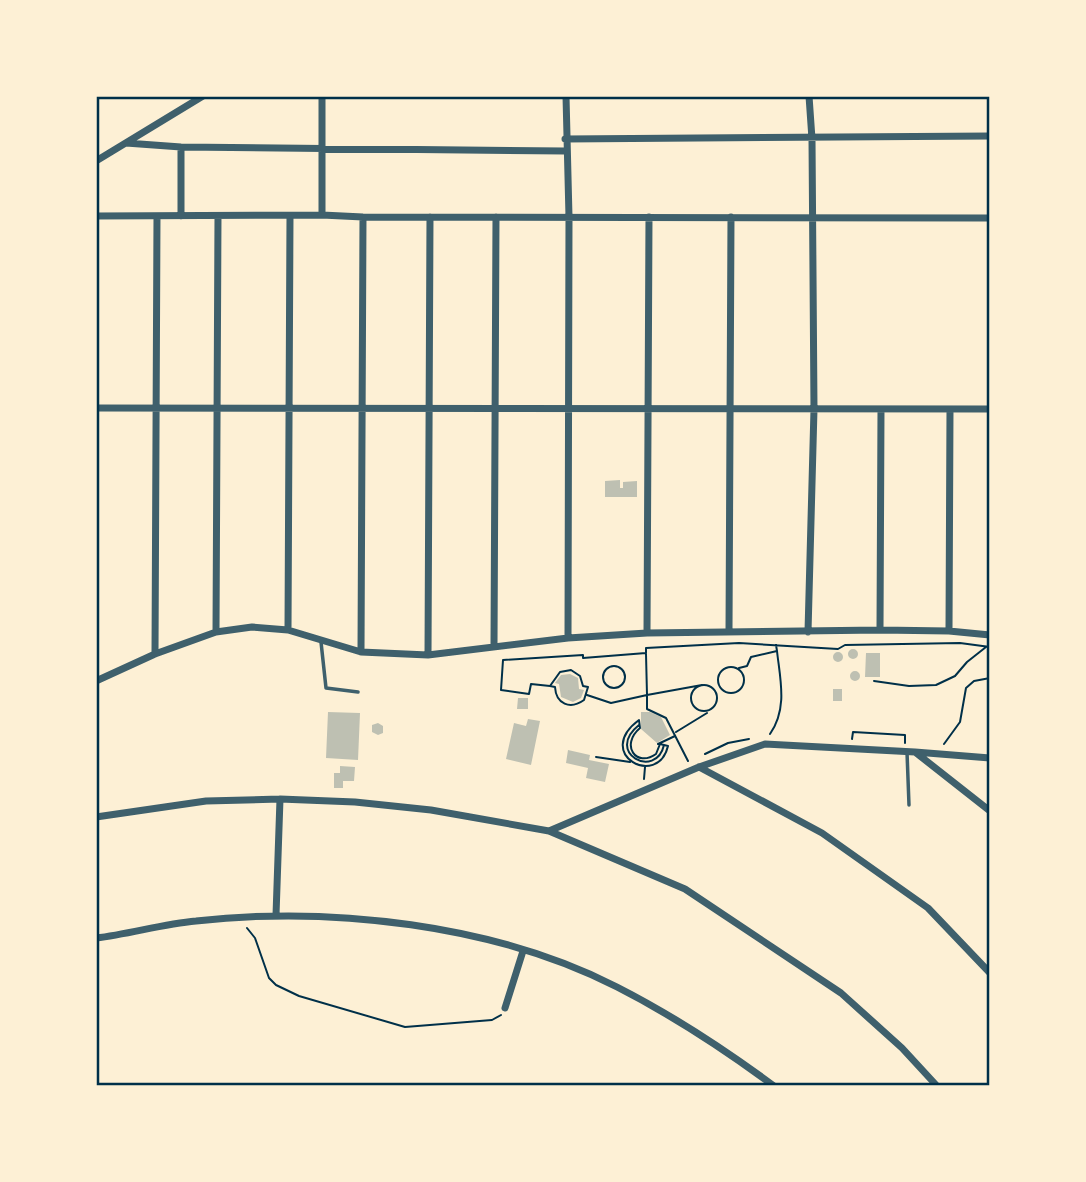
<svg xmlns="http://www.w3.org/2000/svg" width="1086" height="1182" font-family="Barlow,sans-serif">
<style>
.building{fill:#bec0b2}
.lines{fill:none;stroke-linecap:round;stroke-linejoin:round}
.path{stroke:#003049;stroke-width:2}
.service{stroke:#3f606c;stroke-width:3.5}
.minor{stroke:#3f606c;stroke-width:7}
.neatline{fill:none;stroke:#003049;stroke-width:2.5}
</style>
<rect width="100%" height="100%" fill="#fdf0d5"/>
<path class="building" d="M620,480V488H623V482L637,481V497H605V481Z
M848 654a5 5 0 1 1 10 0a5 5 0 1 1-10 0Z
M833 657a5 5 0 1 1 10 0a5 5 0 1 1-10 0Z
M866,653H880V677H865Z
M850 676a5 5 0 1 1 10 0a5 5 0 1 1-10 0Z
M570,674L578,678L579,689L584,690L581,698L573,702L561,697L559,684L555,683L561,675Z
M833,689H842V701H833Z
M518,698H528V709H517Z
M328,712L360,713L358,760L326,758Z
M641,712H650L661,717L670,735L657,743L641,729Z
M528,719L540,721L531,765L506,759L514,723L526,726Z
M378,723L383,726V733L378,735L372,732V725Z
M568,750L590,755L589,760L609,764L605,782L586,778L588,768L566,763Z
M340,766L355,767L354,781H343V788H334V773H340Z"/>
<g class="lines">
<path class="path" d="M603 677a11 11 0 1 1 22 0a11 11 0 1 1-22 0Z
M718 680a13 13 0 1 1 26 0a13 13 0 1 1-26 0Z
M739,668L747,666L751,657L777,651L776,645
M571,670L580,676L583,686L588,687L584,700C570,710 556,704 555,687L550,686L560,672Z
M874,681L909,686L936,685L955,676L967,662L986,647
M691 698a13 13 0 1 1 26 0a13 13 0 1 1-26 0Z
M550,686L531,684L529,694L501,690L503,660L583,655V658L646,653V648L739,643L838,649L845,645L960,643L990,647
M587,695L611,703L647,695L646,654
M639,725C604,753 656,780 664,745L668,746C658,789 593,754 639,720L640,728C620,745 636,768 656,754L660,744L664,745
M676,732L707,713
M770,734C788,708 780,679 777,651
M852,739L853,732L905,735V743
M658,744L675,736
M944,744L960,722L966,688L974,681L990,678
M705,754L728,743L749,739
M596,757L630,762
M688,761L666,718L647,709V695L702,685
M644,779L645,767
M247,928L255,938L269,978L276,985L299,996L405,1027L492,1020L501,1015"/>
<path class="service" d="M321,642L326,688L358,692
M907,752L909,805"/>
<path class="minor" d="M566,96L569,217L568,638
M565,139L990,136
M126,143L181,147L565,151
M96,161L203,96
M322,215V96
M96,216L322,215L363,217L990,218
M181,216V147
M96,408L990,409
M288,630L290,216
M880,630L881,409
M729,631L731,217
M949,631L950,409
M216,632L218,216
M808,632L814,409L812,139L809,96
M647,633L649,217
M494,647L496,217
M361,652L363,217
M155,654L157,216
M428,655L430,217
M96,681L155,654L216,632L252,627L288,630L361,652L428,655L568,638L647,633L880,630L949,631L990,635
M915,752L990,758
M699,767L822,833L928,908L990,973
M96,817L206,801L280,799L355,802L431,810L549,831L685,889L841,993L902,1048L937,1086
M549,831L699,767L765,744L915,752L990,811
M276,915L280,799
M96,938C130,934 162,924 196,921C331,906 494,924 617,987C672,1015 724,1049 774,1086
M505,1008L523,951"/>
</g>
<rect width="1086" height="1182" fill="none" stroke="#fdf0d5" stroke-width="196"/>
<rect x="98" y="98" width="890" height="986" class="neatline"/>
</svg>
